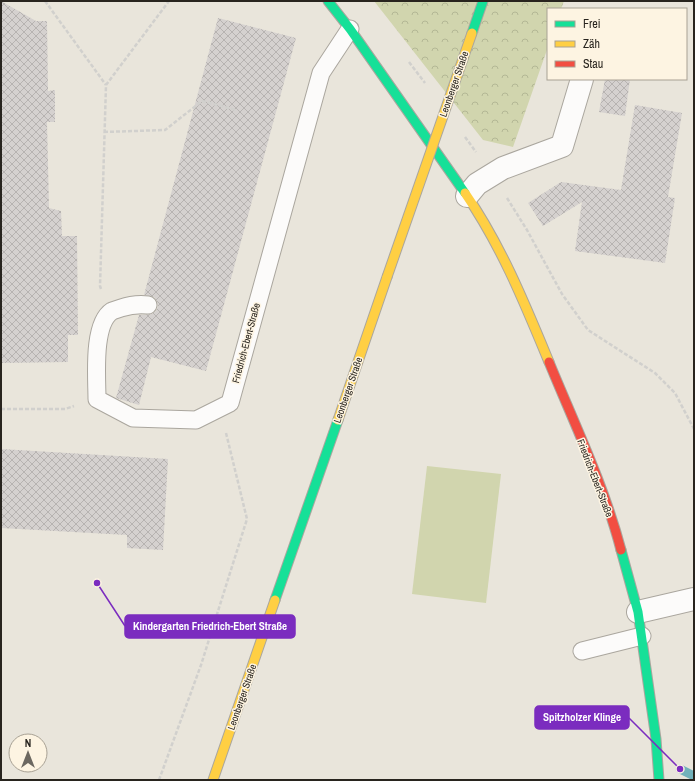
<svg xmlns="http://www.w3.org/2000/svg" width="695" height="781" font-family="'Archivo Narrow',sans-serif">
<style>
.grass{fill:#d1d5ae}
.forest{fill:url(#forest-crowns)}
.lines{fill:none;stroke-linecap:round;stroke-linejoin:round}
.stream{stroke:#71b1ba;stroke-width:9}
.building{fill:url(#building-cross-hatch)}
.lane-casing{stroke:#aaa69e;stroke-width:19}
.street-casing{stroke:#aaa69e;stroke-width:24}
.fast-casing{stroke:#aaa69e;stroke-width:11}
.slow-casing{stroke:#aaa69e;stroke-width:11}
.jam-casing{stroke:#aaa69e;stroke-width:11}
.path{stroke:#d1d0cd;stroke-width:2.5;stroke-dasharray:4 2;stroke-linecap:butt}
.lane{stroke:#fcfbfa;stroke-width:17}
.street{stroke:#fcfbfa;stroke-width:22}
.fast{stroke:#16e098;stroke-width:9}
.slow{stroke:#ffcf43;stroke-width:9}
.jam{stroke:#f24e42;stroke-width:9}
.slow-bridge-casing{stroke:#aaa69e;stroke-width:11;stroke-linecap:butt}
.slow-bridge{stroke:#ffcf43;stroke-width:9}
.labels{text-anchor:middle;dominant-baseline:central;stroke-width:3;stroke-linejoin:round;paint-order:stroke}
.street-label{font-size:10px;fill:#28241e;stroke:#fdf4e2}
.leader{fill:none;stroke:#7b2cbf;stroke-width:1.5}
.callout-dot{fill:#7b2cbf;stroke:#fdf4e2;stroke-width:1.5}
.callout{fill:#7b2cbf;stroke:#7b2cbf;stroke-width:1.5}
.callout-label{font-size:11px;text-anchor:middle;font-weight:bold;fill:#fff}
</style>
<defs>
<pattern id="forest-crowns" width="20" height="18" patternUnits="userSpaceOnUse"><rect width="20" height="18" fill="#d1d5ae"/><path d="M2 6a3 3 0 1 1 6 0M12 15a3 3 0 1 1 6 0" fill="none" stroke="#b3b795"/></pattern>
<pattern id="building-cross-hatch" width="8" height="8" patternUnits="userSpaceOnUse"><rect width="8" height="8" fill="#d5d1cf"/><path d="M0 0l8 8M0 8l8-8" fill="none" stroke="#b7b3b1"/></pattern>
</defs>
<rect width="100%" height="100%" fill="#e9e5db"/>
<path class="grass" d="M427,466L501,474L486,603L412,594Z"/>
<path class="forest" d="M374,1H564L561,9H548V47L513,147L483,140Z"/>
<g class="lines">
<path class="stream" d="M680,769L694,776"/>
</g>
<path class="building" d="M1,1L36,21H47L48,91L55,90V122H47L49,208L61,211L62,236H77L78,335H68V362L1,363Z
M218,18L296,38L206,371L151,357L139,405L116,398L139,315L152,314L156,311L158,306L157,301L154,297L144,295Z
M605,79H630L625,116L599,112Z
M635,105L682,113L668,197L675,198L665,263L575,251L582,202L543,226L528,203L561,182L621,190Z
M1,449L168,459L163,550L127,548V535L1,528Z"/>
<g class="lines">
<defs>
<path id="lane" d="M148,305C139,304 130,305 121,308C118,309 115,310 112,311C92,324 97,378 97,399L133,418L196,420L230,403L321,73L350,29
M582,651L642,636"/>
<path id="street" d="M467,196L477,184L503,168L562,146L582,79
M638,612L694,599"/>
<path id="fast" d="M328,1L350,29L465,193
M472,33L483,1
M621,550L638,612L656,739L659,780
M275,600L338,420"/>
<path id="slow" d="M465,193C501,245 525,304 549,362
M338,420L387,277
M213,780L275,600"/>
<path id="jam" d="M549,362C574,423 604,485 621,550"/>
</defs>
<use href="#lane" class="lane-casing"/>
<use href="#street" class="street-casing"/>
<use href="#fast" class="fast-casing"/>
<use href="#slow" class="slow-casing"/>
<use href="#jam" class="jam-casing"/>
<path class="path" d="M45,1L106,85
M409,62L425,83
M104,132L165,130L202,101L236,110
M465,137L476,152
M507,198L527,230L562,294L588,330L655,373L675,393L694,429
M101,289L100,286L106,85L169,1
M1,409H65L74,406
M159,780L201,665L247,519L226,433"/>
<use href="#lane" class="lane"/>
<use href="#street" class="street"/>
<use href="#fast" class="fast"/>
<use href="#slow" class="slow"/>
<use href="#jam" class="jam"/>
<defs>
<path id="slow-bridge" d="M387,277L472,33"/>
</defs>
<use href="#slow-bridge" class="slow-bridge-casing"/>
<use href="#slow-bridge" class="slow-bridge"/>
</g>
<g class="labels">
<g class="street-label">
<text transform="translate(454 84) rotate(-71)">Leonberger Straße</text>
<text transform="translate(246 343) rotate(-75)">Friedrich-Ebert-Straße</text>
<text transform="translate(348 390) rotate(-71)">Leonberger Straße</text>
<text transform="translate(595 478) rotate(69)">Friedrich-Ebert-Straße</text>
<text transform="translate(242 697) rotate(-71)">Leonberger Straße</text>
</g>
</g>
<path class="leader" d="M97 583L125 626M680 769L629 718"/>
<g class="callout-dot">
<circle cx="97" cy="583" r="4"/>
<circle cx="680" cy="769" r="4"/>
</g>
<g class="callout">
<rect x="125" y="615" width="170" height="23" rx="4"/>
<rect x="535" y="706" width="94" height="23" rx="4"/>
</g>
<g class="callout-label">
<text x="210" y="630">Kindergarten Friedrich-Ebert Straße</text>
<text x="582" y="721">Spitzholzer Klinge</text>
</g>
<rect width="695" height="781" fill="none" stroke="#28241e" stroke-width="4"/>
<rect x="547" y="8" width="140" height="72" fill="#fdf4e2" stroke="#a8a194"/>
<rect x="555" y="21" width="20" height="6" fill="#16e098" stroke="#a8a194"/>
<text x="583" y="28" font-size="12" fill="#28241e">Frei</text>
<rect x="555" y="41" width="20" height="6" fill="#ffcf43" stroke="#a8a194"/>
<text x="583" y="48" font-size="12" fill="#28241e">Zäh</text>
<rect x="555" y="61" width="20" height="6" fill="#f24e42" stroke="#a8a194"/>
<text x="583" y="68" font-size="12" fill="#28241e">Stau</text>
<g transform="translate(28 753)"><circle r="19" fill="#fdf4e2" stroke="#a8a194"/>
<path d="M0-3L7 15L0 10L-7 15Z" fill="#6c6860"/>
<text y="-6" font-size="11" font-weight="bold" text-anchor="middle" fill="#28241e">N</text>
</g>
</svg>
